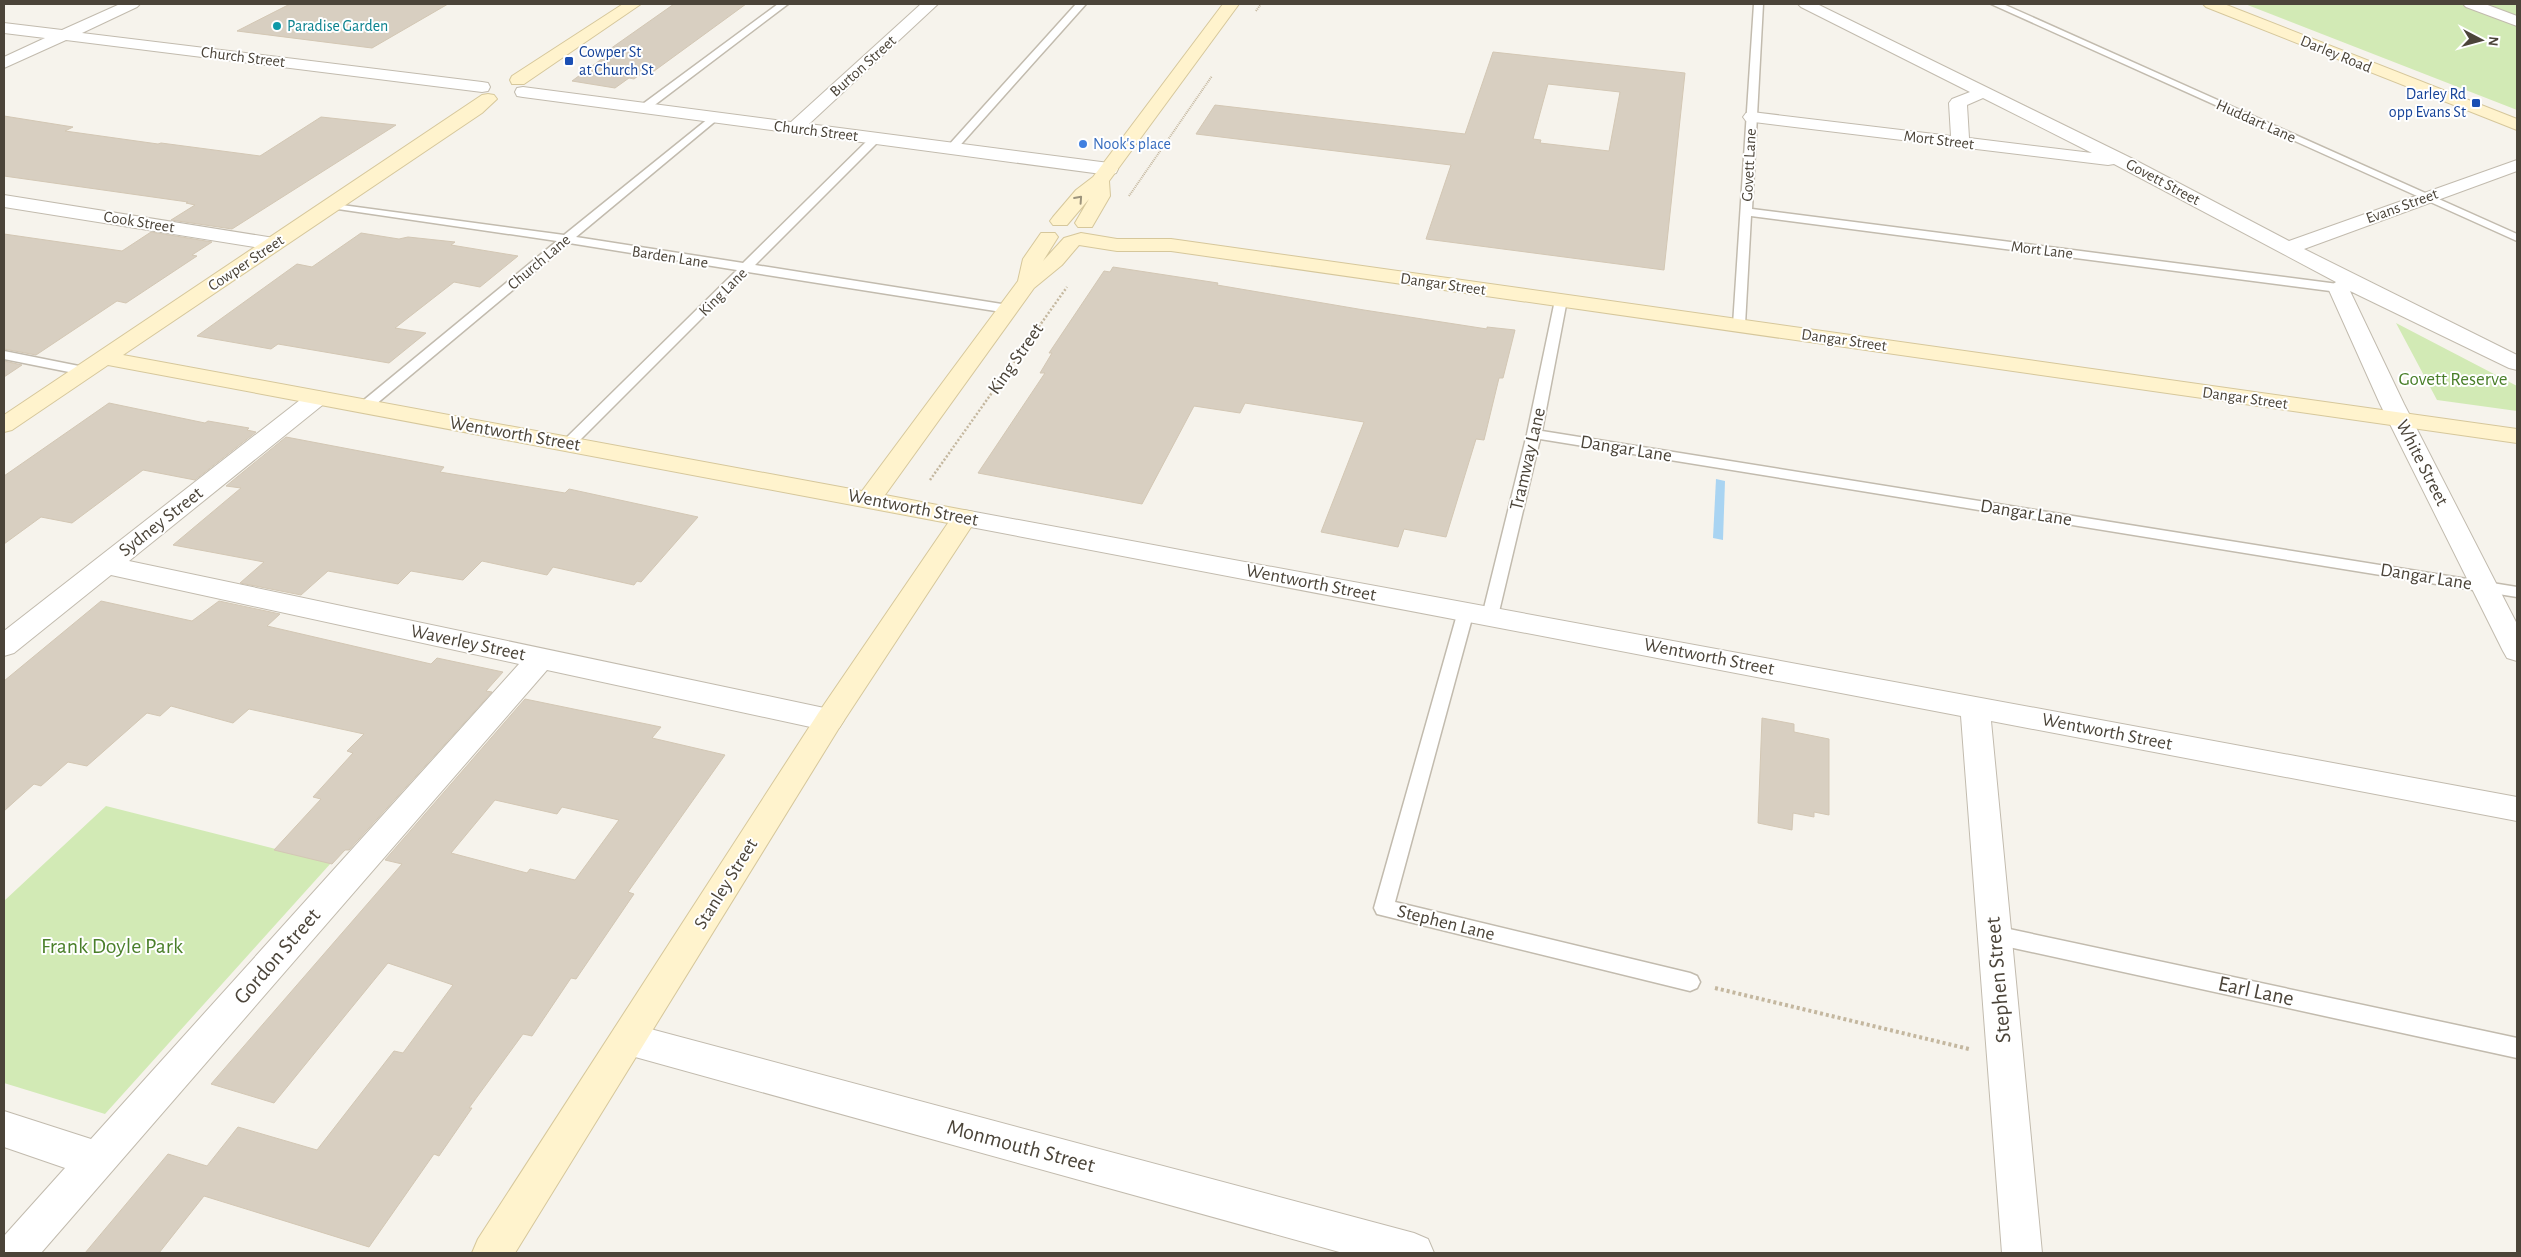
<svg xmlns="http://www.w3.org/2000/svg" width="2521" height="1257" font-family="'Alegreya Sans',sans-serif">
  <rect width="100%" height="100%" fill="#f6f3ec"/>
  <path fill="#d2eab5" d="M2245 4H2517V110Z
    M2396 323 2517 386V411L2437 400Z
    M106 806 331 863 105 1114 4 1083V901Z"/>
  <path fill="#a9d4f2" d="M1716 479 1725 481 1723 540 1713 538Z"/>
  <path fill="#d8cfc1" stroke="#d3c7b4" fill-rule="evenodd" d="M290 4H448L372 48 237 31Z
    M674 4H746L650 74 642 73 634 79 629 78 615 88 572 81 615 49H610Z
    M1493 52 1685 73 1664 270 1426 239 1451 165 1196 134 1215 105 1465 134ZM1548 84 1620 92 1609 151 1540 143 1541 140 1533 139Z
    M4 116 73 127 65 131 158 144 161 143 260 156 321 117 396 125 232 229 171 220 195 205 186 203 188 202 4 176Z
    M151 232 212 242 192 255 197 256 126 303 117 301 36 355 4 349V234L122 251Z
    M361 233 399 239 408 237 455 242 451 245 518 256 480 287 454 282 395 328 426 333 389 363 278 344 271 349 197 336 297 264 312 267Z
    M1113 267 1218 283 1217 285 1364 310 1487 329V327L1515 330 1503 378H1499L1484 440 1476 439 1446 537 1404 529 1398 547 1321 532 1364 422 1245 403 1240 413 1194 406 1142 504 978 473 1045 373H1040L1052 353H1049L1104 271 1110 272Z
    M4 361 22 365 4 377Z
    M109 403 205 423 208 421 249 428 247 430 256 432 195 480 143 470 72 523 41 517 4 544V476Z
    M286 437 444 467 440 472 565 493 569 489 698 517 641 582 637 581 634 585 553 567 547 575 482 561 463 580 411 571 398 584 328 571 301 595 240 583 264 562 173 545 241 488 226 486Z
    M101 601 192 621 219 601 280 614 267 626 431 664 437 658 503 672 486 691 492 692 349 850H345L332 864 274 850 321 799 313 797 353 753 347 751 364 734 249 709 233 723 171 706 160 716 147 713 87 766 68 762 41 786 34 784 4 811V681Z
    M525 699 661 727 652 738 725 755 628 892 634 894 576 979 571 978 532 1036 523 1034 469 1108H472L439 1156 434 1154 369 1247 204 1196 159 1253H85L168 1154 207 1166 238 1127 317 1150 394 1051 403 1053 453 985 388 963 274 1103 211 1084 402 864 385 860ZM495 800 557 814 562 807 619 820 575 880 530 869 527 873 451 853Z
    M1762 718 1794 724V732L1829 739V815L1814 812V817L1793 813 1792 830 1758 823Z"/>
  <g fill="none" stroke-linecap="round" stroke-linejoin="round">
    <defs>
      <path id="lane" d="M778 4H788L648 110H640V106Z
        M1076 4H1086L955 151H947V147Z
        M1754 4H1763L1752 209 2338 284 2344 288 2338 292 1751 216 1745 325 1744 328H1734L1733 325Z
        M1991 4H2003L2517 234V241Z
        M714 114 719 117 718 119 576 237 743 263 871 137 875 136 880 139 879 141 755 265 1008 305 1014 309 1008 313 748 272 573 447H563L561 444 563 441 737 270 569 243 369 410H359L357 407 359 404 557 241 331 208 327 207V203L564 235Z
        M1561 296 1567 300 1542 431 2517 587V597L1540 439 1498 616 1496 620H1484L1482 616 1527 434 1555 300Z
        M4 351 84 367 91 371 84 375 4 359Z
        M1466 605 1472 607 1474 611 1395 902 1690 973 1697 976 1700 982 1697 988 1690 991 1377 914 1374 908 1458 611 1460 607Z
        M1995 926 2517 1038V1058L1995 944 1988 941 1985 935 1988 929Z"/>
      <path id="street" d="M120 4H140L137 7 82 33 482 82 488 83 490 87 488 91 482 92 66 40 4 68V57L45 38 4 33V23L62 30Z
        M921 4H938L809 124 1109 163 1116 165 1118 169 1116 173 1109 175 523 97 517 96 515 92 517 88 523 87 791 122Z
        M1798 4H1817L2133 159 2289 241 2517 160V171L2304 249 2517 355V370L2509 368 2350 291 2404 404 2517 624V661L2507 658 2503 651 2380 404 2328 288 2336 282 2114 164 2108 165 1746 121 1743 117 1746 113 1752 112 1951 136 1949 103 1952 99 1970 92 1801 7ZM1983 98 2092 153 1969 138 1967 105Z
        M2463 4H2485L2517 16V26L2466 7Z
        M4 195 274 238 281 240 284 244 281 248 274 250 4 207Z
        M317 391 325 393 328 398 325 403 129 561 829 709 839 712 844 720 839 728 829 731 547 670 41 1253H4V1236L65 1168 4 1147V1111L91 1139 519 664 111 575 14 653 4 656V631L309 393Z
        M964 510 2517 797V821L1991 721 2042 1253H2002L1961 716 955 524 951 518 955 512Z
        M628 1023 1414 1233 1428 1239 1434 1253H1343L628 1055 615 1050 610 1039 615 1028Z"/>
      <path id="secondary" d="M623 4H641L524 84H512L510 80 512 76Z
        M1223 4H1239L1109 181 1110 196 1092 227H1078L1075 223 1089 199 1067 225H1053L1050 221 1053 217 1076 190 1093 177Z
        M2203 4H2224L2517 119V130L2206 7Z
        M488 94 494 95 497 99 482 113 123 355 862 491 1018 281 1023 259 1041 233H1055L1058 237 1043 261 1064 238 1081 233 1117 239H1171L2517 429V443L1171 251H1117L1079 245 1062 265 1034 288 885 495 964 510 973 512 977 518 839 728 515 1253H472L478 1239 819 712 948 523 108 365 12 430 4 432V415L482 95Z"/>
    </defs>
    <use href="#lane" stroke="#c2bbae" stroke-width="3"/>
    <use href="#street" stroke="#c2bbae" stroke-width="2"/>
    <use href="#secondary" stroke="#d6c79b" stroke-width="2"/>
    <path stroke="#c4b79f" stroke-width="2" stroke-dasharray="1 1" stroke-linecap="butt" d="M1256 11 1261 4
      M1129 196 1212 76"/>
    <path stroke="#c4b79f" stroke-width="2.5" stroke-dasharray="2 2" stroke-linecap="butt" d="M930 480 1067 287"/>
    <path stroke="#c4b79f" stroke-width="4" stroke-dasharray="3 3" stroke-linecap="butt" d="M1715 988 1969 1049"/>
    <use href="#lane" fill="#fff" fill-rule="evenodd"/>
    <use href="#street" fill="#fff" fill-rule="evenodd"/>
    <use href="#secondary" fill="#fff3cd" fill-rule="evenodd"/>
  </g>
  <defs><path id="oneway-chevron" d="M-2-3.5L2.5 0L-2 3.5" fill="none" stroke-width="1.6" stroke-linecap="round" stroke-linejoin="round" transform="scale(1.25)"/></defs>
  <use stroke="#9c937c" href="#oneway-chevron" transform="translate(1079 199) rotate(-48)"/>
  <circle fill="#0f9aa8" stroke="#fff" stroke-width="2" cx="277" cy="26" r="5"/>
  <g fill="#1a4fb4" stroke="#fff" stroke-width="2">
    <rect x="564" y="56" width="10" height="10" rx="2.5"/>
    <rect x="2471" y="98" width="10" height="10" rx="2.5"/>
  </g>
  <circle fill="#3f7fe0" stroke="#fff" stroke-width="2" cx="1083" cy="144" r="5"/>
  <g text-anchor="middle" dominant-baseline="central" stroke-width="4" stroke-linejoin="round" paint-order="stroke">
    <g font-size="16" fill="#0d838f" stroke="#fff" text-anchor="start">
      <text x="287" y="26">Paradise Garden</text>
    </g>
    <g font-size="16" fill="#164399" stroke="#fff" text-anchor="start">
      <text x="579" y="52">Cowper St<tspan x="579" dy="18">at Church St</tspan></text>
      <text x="2466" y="94" text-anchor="end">Darley Rd<tspan x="2466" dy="18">opp Evans St</tspan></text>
    </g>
    <g font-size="16" fill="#4b4439" stroke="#fff">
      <text transform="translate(2336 54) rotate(22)">Darley Road</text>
      <text transform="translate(243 57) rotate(7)">Church Street</text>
      <text transform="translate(863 66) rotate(-42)">Burton Street</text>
      <text transform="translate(2256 121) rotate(24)">Huddart Lane</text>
      <text transform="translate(816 131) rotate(7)">Church Street</text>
      <text transform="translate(1939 140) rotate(7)">Mort Street</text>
      <text transform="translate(1749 165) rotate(-87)">Govett Lane</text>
      <text transform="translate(2163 182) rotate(28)">Govett Street</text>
      <text transform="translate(2402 206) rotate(-20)">Evans Street</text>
      <text transform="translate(139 222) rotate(9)">Cook Street</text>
      <text transform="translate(2042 250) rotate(7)">Mort Lane</text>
      <text transform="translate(670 257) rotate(9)">Barden Lane</text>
      <text transform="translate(539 262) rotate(-40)">Church Lane</text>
      <text transform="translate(246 263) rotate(-34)">Cowper Street</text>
      <text transform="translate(1443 284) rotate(8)">Dangar Street</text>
      <text transform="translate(723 292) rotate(-45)">King Lane</text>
      <text transform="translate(1844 340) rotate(8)">Dangar Street</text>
      <text transform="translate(2245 398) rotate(8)">Dangar Street</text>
    </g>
    <g font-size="16" fill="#366cbe" stroke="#fff" text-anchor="start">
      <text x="1093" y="144">Nook's place</text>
    </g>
    <g font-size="19" fill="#4b4439" stroke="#fff">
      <text transform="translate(1016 359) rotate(-55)">King Street</text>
      <text transform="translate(515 434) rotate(10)">Wentworth Street</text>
      <text transform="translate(1626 449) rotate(9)">Dangar Lane</text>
      <text transform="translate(1528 459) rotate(-77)">Tramway Lane</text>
      <text transform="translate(2422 463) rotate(63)">White Street</text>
      <text transform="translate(913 508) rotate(11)">Wentworth Street</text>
      <text transform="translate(2026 513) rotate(9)">Dangar Lane</text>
      <text transform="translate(161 522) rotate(-38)">Sydney Street</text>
      <text transform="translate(2426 577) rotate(9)">Dangar Lane</text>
      <text transform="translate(1311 583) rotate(11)">Wentworth Street</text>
      <text transform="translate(468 643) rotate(12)">Waverley Street</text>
      <text transform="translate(1709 657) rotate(11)">Wentworth Street</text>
      <text transform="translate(2107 732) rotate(11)">Wentworth Street</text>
      <text transform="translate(726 884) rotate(-58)">Stanley Street</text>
      <text transform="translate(1446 923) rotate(14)">Stephen Lane</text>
    </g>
    <g font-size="19" fill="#4a7f2a" stroke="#fff">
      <text x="2453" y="379">Govett Reserve</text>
    </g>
    <g font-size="22" fill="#4a7f2a" stroke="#fff">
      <text x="112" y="946">Frank Doyle Park</text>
    </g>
    <g font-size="22" fill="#4b4439" stroke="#fff">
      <text transform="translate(277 956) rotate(-49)">Gordon Street</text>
      <text transform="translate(1998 980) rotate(-95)">Stephen Street</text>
      <text transform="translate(2256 991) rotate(12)">Earl Lane</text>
      <text transform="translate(1021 1146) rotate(15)">Monmouth Street</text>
    </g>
  </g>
  <rect width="2521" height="1257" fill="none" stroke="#4b4439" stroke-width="10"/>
  <g transform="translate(2481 40) rotate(96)" stroke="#ffffff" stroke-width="4" paint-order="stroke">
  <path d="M0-4L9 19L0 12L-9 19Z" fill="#4b4439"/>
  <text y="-8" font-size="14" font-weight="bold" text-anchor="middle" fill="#4b4439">N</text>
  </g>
</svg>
